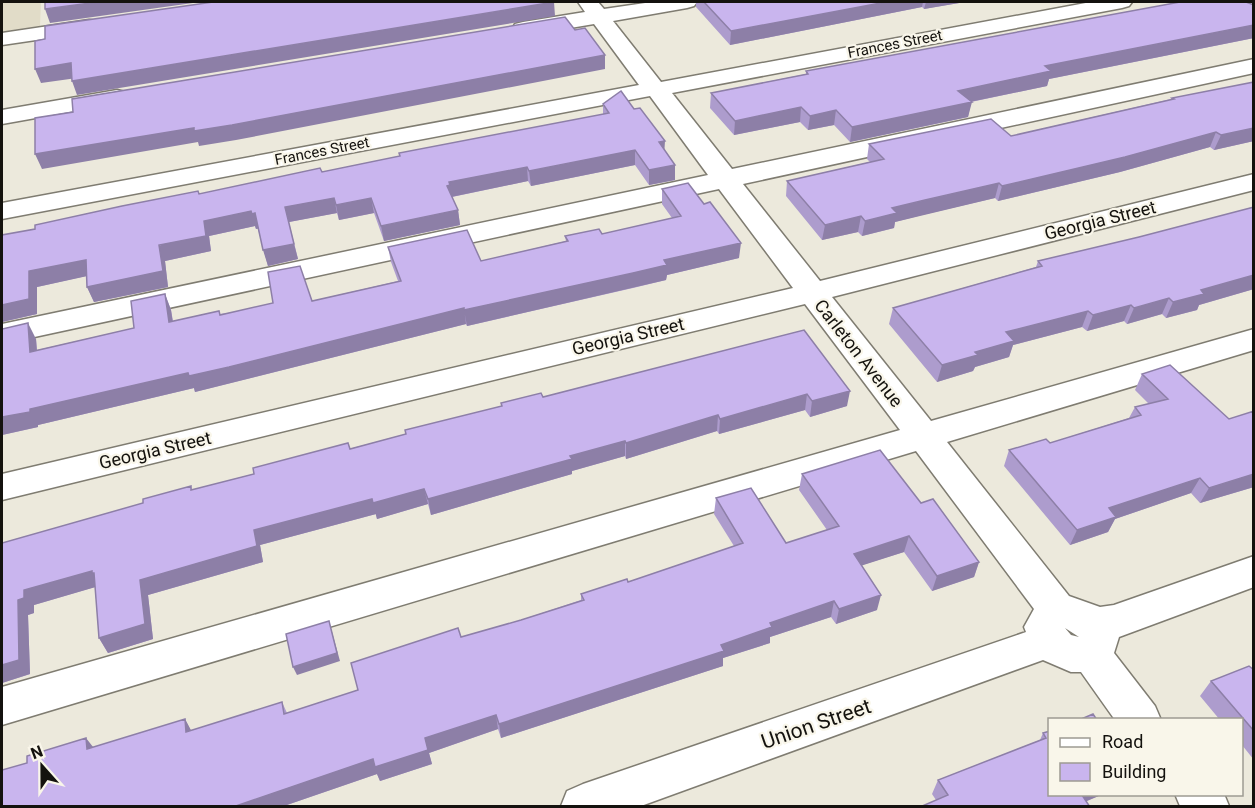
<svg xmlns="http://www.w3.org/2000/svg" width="1255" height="808" font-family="Roboto,sans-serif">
  <rect width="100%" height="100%" fill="#ece9dc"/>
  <path fill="#e1dcc8" d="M2 2H41L40 26 2 32Z"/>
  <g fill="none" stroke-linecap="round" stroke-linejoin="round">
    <defs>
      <path id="minor" d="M578 2H598L604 9 652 2H697L694 6 687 8 613 21 661 82 1091 2H1132L1129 6 1122 8 672 93 732 169 1254 59V73L743 184 820 281 1254 174V190L832 297 931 421 1254 329V350L947 442 1069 596 1100 607 1114 605 1254 556V587L1119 637 1114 653 1155 706 1161 720H1115L1081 672H1071L1043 660 641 806H561L567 791 583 784 1026 632 1024 627 1034 609 916 451 2 725V687L900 430 805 304 2 500V474L793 288 719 189 2 344V324L708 175 650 96 2 219V203L639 85 594 24 523 36 515 34 512 29 515 24 523 22 585 12ZM1065 628 1079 637 1071 635Z
        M89 20 97 21 100 26 97 31 2 45V33Z
        M117 90 125 92 129 97 125 102 2 124V110Z
        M1175 794H1224L1229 806H1180Z"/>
    </defs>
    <use href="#minor" stroke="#7f7c71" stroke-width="3"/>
    <use href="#minor" fill="#fff" fill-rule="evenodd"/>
  </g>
  <path fill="#ad9ccd" d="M696 2H965L924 9 922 7 730 45 696 7Z
    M1254 5V38L1049 79 1047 86 971 102 968 117 850 142 834 125 808 130 800 122 734 135 710 108 711 93 806 74V71Z
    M1254 82V141L1214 150 1210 147 1120 172 998 201 995 198 922 215 895 222 894 228 862 236 858 232 822 240 786 196 787 181 870 162 867 159 869 144 1011 136 1171 99 1172 98Z
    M603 104 665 151 675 165V180L649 185 635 165 531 186 528 181 452 197 458 210 460 225 384 241 374 213 339 220 337 213 289 222 298 259 268 266 258 229H256L255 226 209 236 211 251 165 261 168 287 94 302 87 287 86 276 37 287V314L2 322V235L35 229 199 194 322 172 400 156 399 153 603 115Z
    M662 189 739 258 667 275 666 280 633 288 467 326 466 324 235 382 195 392 194 388 38 425V427L2 435V329L36 339 37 350 134 328 165 294 171 310 173 321 219 311 220 314 312 301 398 281 391 262 388 247 481 261 566 241 565 236 602 234 672 218 662 204Z
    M1254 207V289L1199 305 1197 310 1166 318 1162 314 1127 324 1124 321 1087 331 1082 327 1013 345 1009 357 975 367 973 371 937 382 889 324 893 308 1036 267 1038 261 1139 237Z
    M804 330 847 406 810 417 805 410 719 434 717 431 626 459 625 456 572 471V474L431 515 428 504 377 519 376 514 260 545 263 562 148 595 153 639 108 653 99 638 95 587 34 605V613L28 615 30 674 2 683V543L143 503 191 486 192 490 406 434 501 406V403L543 397Z
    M1142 374 1229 419 1254 411V487L1200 503 1191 493 1115 519 1108 532 1070 545 1004 466 1009 450 1050 443 1129 418 1135 407 1149 404 1135 390Z
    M802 474 921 503 979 562 974 577 932 591 904 552 862 565 877 610 836 624 831 617 770 637V643L723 658V666L501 738 498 729 429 753 432 764 380 781 377 774 281 807H2L185 719 191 731 282 702 287 713 358 690 461 637 521 620 581 600V594L628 582 734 546 714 514 716 498 786 543 827 530 799 490Z
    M1254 670V760L1242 745V720H1220L1200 696 1211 681Z
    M1050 731V795H1101L1086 801 936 800 932 794 938 780 1040 740 1043 733Z"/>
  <path fill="#8d7fa7" d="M98 2H200L50 23 45 9Z
    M554 2 555 16 77 95 72 81Z
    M886 2H923L922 7 730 45 731 31Z
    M926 2H965L924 9Z
    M1254 25V38L1049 79 1047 86 955 105 958 91 1045 66Z
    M605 55V69L236 140 199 146 198 142 42 169 35 154Z
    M71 63 77 78 41 83 35 69Z
    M972 102 968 117 850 142 852 127Z
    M801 107 800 122 734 135 735 121Z
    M836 110 834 125 808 130 810 116Z
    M1254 128V141L1214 150 1221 135Z
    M1216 132 1210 147 1120 172 998 201 1002 186Z
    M665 141 664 156 659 142Z
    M635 150V165L531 186 529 171Z
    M675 165V180L649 185V170Z
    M527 167 528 181 451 197 447 186 449 182Z
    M999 183 995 198 895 222 894 228 862 236 865 221 892 208Z
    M334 198 337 213 289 222 285 207Z
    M371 198 374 213 339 220 336 205Z
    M458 210 460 225 384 241 381 226Z
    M251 211 255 213 259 228 256 229 255 226 209 236 211 251 165 261 168 287 94 302 87 287 204 221Z
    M861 216 858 232 822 240 825 225Z
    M741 243 739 258 667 275 666 280 467 326 464 310 664 260Z
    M294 244 298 259 268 266 263 250Z
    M86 260 92 275 37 287V314L2 322V305L29 271Z
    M1254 275V289L1199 305 1197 310 1166 318 1173 302 1201 290Z
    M165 294 171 310 175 338 169 322Z
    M1169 298 1162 314 1127 324 1134 308Z
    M1131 305 1124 321 1087 331 1093 315Z
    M464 308 466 324 235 382 195 392 194 388 38 425V427L2 435V417L30 409Z
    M1088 311 1082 327 1013 345 1009 357 975 367 973 371 937 382 942 365 975 352 1006 332Z
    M28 323 36 339 38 367 30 352Z
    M850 391 847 406 810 417 812 401Z
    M807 394 805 410 719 434 720 419Z
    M718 415 717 431 626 459V443Z
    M625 441V456L572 471V474L431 515 428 499 570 456Z
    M1254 474V487L1200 503 1209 488Z
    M1200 478 1191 493 1115 519 1108 532 1070 545 1077 530 1109 508Z
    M424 489 428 504 377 519 373 503Z
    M372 499 376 514 260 545 263 562 148 595 153 639 108 653 99 638 140 580 254 530Z
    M909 536 904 552 851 569 854 554Z
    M979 562 974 577 932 591 937 576Z
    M92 571 94 573 99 586 34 605V613L28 615 30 674 2 683V665L18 600 24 590Z
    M881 595 877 610 836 624 839 609Z
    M834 601 831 617 770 637V643L723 658V666L501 738 499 724 721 645 770 623Z
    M329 621 340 661 297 675 293 667Z
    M496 715 498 729 429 753 432 764 380 781 377 774 281 807H233L425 738Z
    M185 719 193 734 186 732Z
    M86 738 97 752 87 749Z
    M1080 795H1101L1073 807Z"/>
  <path fill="#c9b5ee" stroke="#8d7fa7" stroke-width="1.5" d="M45 2H98L45 9Z
    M213 2H554L72 81 71 63 35 69V41L45 39V26Z
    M704 2H886L731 31Z
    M1180 2H1246L1254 5V25L1045 66 1051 71 958 91 972 102 852 127 836 110 810 116 801 107 735 121 711 93 808 74 806 71Z
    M565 17 575 30 585 28 605 55 232 125 194 131V128L35 154V118L73 112 72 99Z
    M1254 82V128L1221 135 1216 132 1125 157 1002 186 999 183 925 200 892 208 897 213 865 221 861 216 825 225 787 181 884 159 869 144 991 119 1011 136 1174 99 1172 98Z
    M621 91 634 109 640 108 665 141 659 142 675 165 649 170 635 150 529 171 527 167 449 182 450 185 447 186 458 210 381 226 371 198 336 205 334 198 285 207 294 244 263 250 255 213 252 214 251 211 204 221 206 236 159 245 163 271 87 287 86 260 29 271V299L2 305V235L35 229V225L122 206 198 191 199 194 320 168 322 172 400 156 399 153 609 113 603 104Z
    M688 183 704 204 710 202 741 243 664 260 667 265 633 273 464 310V308L229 367 189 376 188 373 30 409V412L2 417V329L28 323 30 352 134 328 131 301 165 294 169 322 219 311 220 315 273 303 268 272 300 266 312 301 401 281 388 247 467 230 481 261 568 241 565 236 599 229 602 234 681 216 662 189Z
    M1254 207V275L1201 290 1204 294 1173 302 1169 298 1134 308 1131 305 1093 315 1088 311 1006 332 1014 341 975 352 978 355 942 365 893 308 1042 266 1038 261 1139 237Z
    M804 330 850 391 812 401 807 394 720 419 718 415 626 443 625 441 570 456 572 459 428 499 424 489 373 503 372 499 254 530 257 546 140 580 145 624 99 638 94 573H92V571L24 590V598L18 600 19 660 2 665V543L143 503V499L191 486V490L254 474 253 468 348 443 350 449 406 434 405 430 502 406 501 403 541 393 543 397Z
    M1170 365 1229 419 1254 411V474L1209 488 1200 478 1109 508 1116 517 1077 530 1009 450 1046 439 1050 443 1141 415 1135 407 1168 399 1142 374Z
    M880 450 921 503 933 499 979 562 937 576 909 536 854 554 881 595 839 609 834 601 770 623 772 627 721 645 724 651 499 724 496 715 425 738 428 750 375 767 373 759 233 807H2V770L27 763V756L86 738 87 749 185 719 186 732 282 702 284 714 358 690 351 663 458 628 461 637 521 620 584 600 581 594 627 579 628 582 743 543 716 498 751 488 786 543 839 526 802 474Z
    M329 621 337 653 293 667 286 634Z
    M1249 666 1254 670V731L1211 681Z
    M1093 714 1097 720H1079Z
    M1050 731V795H1082L1090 807H920L948 795 938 780 1046 738 1043 733Z"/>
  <g text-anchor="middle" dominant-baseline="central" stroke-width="4.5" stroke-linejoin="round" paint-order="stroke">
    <g font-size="15" fill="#14120e" stroke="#f9f6ea">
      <text transform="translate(895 44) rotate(-11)">Frances Street</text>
      <text transform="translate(322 151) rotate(-11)">Frances Street</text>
    </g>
    <g font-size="18" fill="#14120e" stroke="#f9f6ea">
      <text transform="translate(1100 220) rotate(-14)">Georgia Street</text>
      <text transform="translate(628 336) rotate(-13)">Georgia Street</text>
      <text transform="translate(859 353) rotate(52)">Carleton Avenue</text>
      <text transform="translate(155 450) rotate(-13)">Georgia Street</text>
    </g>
    <g font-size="21" fill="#14120e" stroke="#f9f6ea">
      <text transform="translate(816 724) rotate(-19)">Union Street</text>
    </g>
  </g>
  <rect width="1255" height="808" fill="none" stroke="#14120e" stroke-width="6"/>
  <rect x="1048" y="718" width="195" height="78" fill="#f9f6ea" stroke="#9d9b92" stroke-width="1.5"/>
  <rect x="1060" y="738" width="30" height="9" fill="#ffffff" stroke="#9d9b92" stroke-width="1.5"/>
  <text x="1102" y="748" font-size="18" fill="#14120e">Road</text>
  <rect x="1060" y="763" width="30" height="18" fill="#c9b5ee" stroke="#9d9b92" stroke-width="1.5"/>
  <text x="1102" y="778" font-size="18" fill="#14120e">Building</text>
  <g transform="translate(42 766) rotate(339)" stroke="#f9f6ea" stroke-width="4.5" paint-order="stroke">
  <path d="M0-4.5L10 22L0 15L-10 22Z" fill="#14120e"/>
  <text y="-9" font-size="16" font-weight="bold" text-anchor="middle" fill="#14120e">N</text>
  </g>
</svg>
